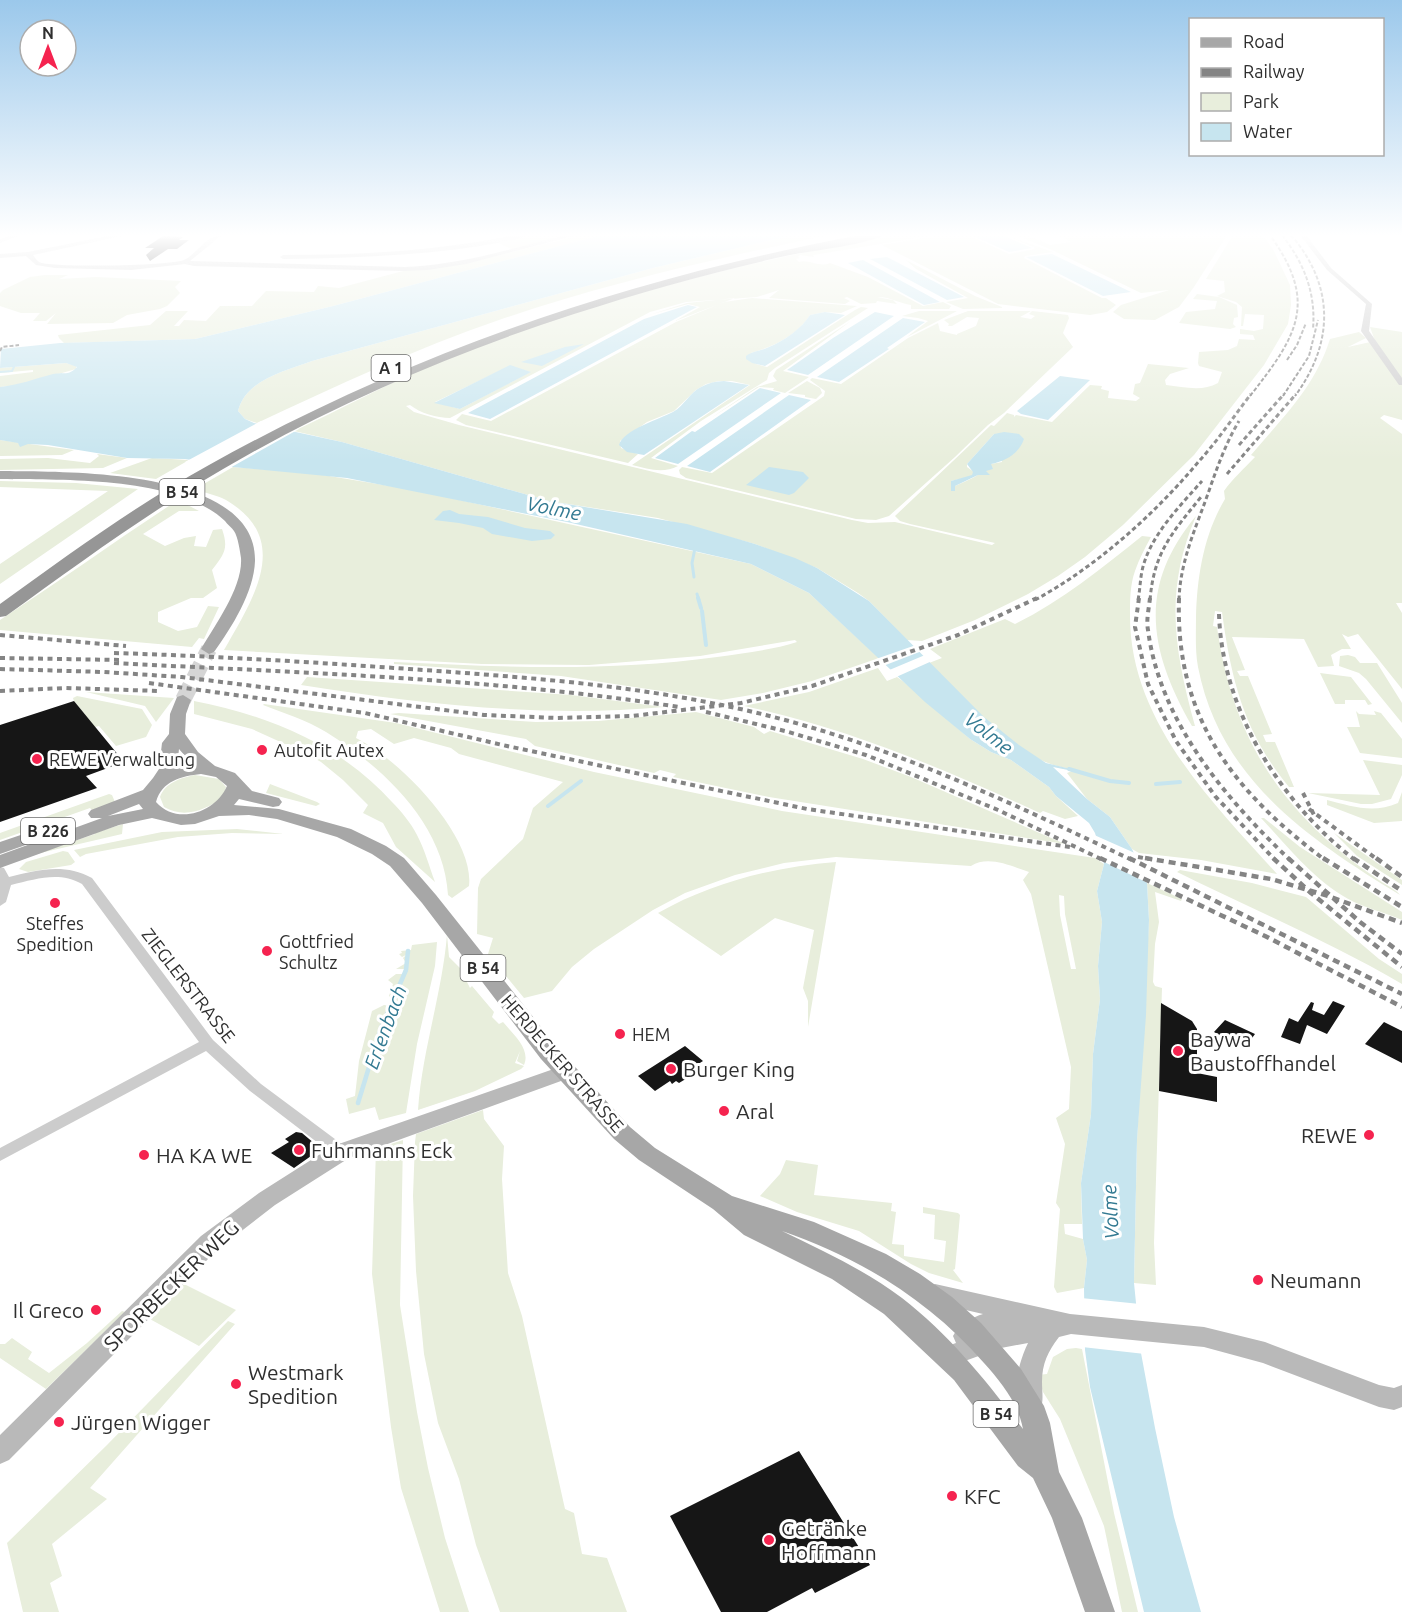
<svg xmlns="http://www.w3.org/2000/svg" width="1402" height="1612" font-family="Ubuntu,sans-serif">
  <rect width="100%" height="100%" fill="#fff"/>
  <path fill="#e8eedc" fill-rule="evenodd" d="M531 235H570L512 249 498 243Z
    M582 235H601L333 306 195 339 64 343 59 338 58 335 150 325 166 311H188L174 326H179L184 320 206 321 220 306H252L266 291 314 292 318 286 339 288 407 270 467 263Z
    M793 235H829C718 258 607 283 499 320 416 348 337 386 257 423L245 419 238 411C246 379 286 371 312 361L653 268Z
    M897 235H935L813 255 814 257 800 255 798 257 800 258 796 259 799 262C808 259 820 268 830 263L868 277 923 306 943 302 951 306 949 309H911V305C901 304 891 297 877 297L893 300 897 304 877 301 876 303 861 304 847 297 844 298 850 301 845 304 769 298 779 290 757 297 686 302 650 312 450 418C437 418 420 413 410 405L406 406 414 412 459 425 852 520 868 523 895 522 992 545 995 543 910 524 900 521 895 516 991 425 994 426 1007 413 1014 415V417L1016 415 1052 422 1090 385 1102 386 1101 389 1109 391 1108 398 1136 401 1140 398 1133 394 1135 384 1140 383 1148 364 1189 368 1170 374 1165 380 1166 385C1184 387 1202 392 1218 383L1222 372 1199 366 1198 363 1199 352 1228 350 1237 346 1239 339 1255 340 1253 335 1240 334V329L1254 331 1263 329 1264 315 1245 314 1243 326H1241L1242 307 1236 302 1217 296 1225 292 1224 281 1206 279 1233 235H1263L1274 251 1290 285 1291 305 1288 324 1264 365 1194 455 1123 525 1085 557 1058 576 1028 594 975 620 922 641 907 640 869 601 858 593 817 568 755 544 658 518 549 501 342 442 294 431C342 409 386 384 436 363 584 303 739 262 897 235ZM510 366 530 372 460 409 435 402ZM994 434 1002 462 991 464C981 475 969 480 955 486L951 481 972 476 974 472 967 467V464Z
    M941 235H972L970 236 1009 254 1035 249 1034 247 1043 248 1031 246 1005 235 1053 252 1025 256 1024 258 1102 298H1106L1116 305 1107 312 1090 315 998 304 882 245Z
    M1015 235H1027L1050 245 1071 242 1058 235H1227L1194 287 1179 307 1155 320 1124 319 1113 312 1121 305 1169 290 1141 293 1050 249Z
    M906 260 975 296 1002 307V308L963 309 946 302 968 298 916 269Z
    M45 275H68L59 279 96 277 181 281 175 287 180 293 167 306 160 309 127 315 113 323 47 324 56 313 46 321H33L40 313H21L0 306V293L3 290 30 277Z
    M1197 294 1219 297 1237 305 1238 317 1234 318 1233 324 1236 327 1230 329 1179 323 1186 312 1215 309 1217 301 1193 299Z
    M735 298 675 321 700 307 688 304 649 315 687 303Z
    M752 298 857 306 841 313 825 312 810 315C798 335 773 347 751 353L756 364 767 367 855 310 861 307 868 308 775 368 769 373 767 380 701 421 651 458 678 466C663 474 648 469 632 465L750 385 732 381H719L706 384 696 390 674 411 647 422 620 441 621 448 638 454 628 463 466 425 456 420 462 414 491 421 676 322 724 302Z
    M919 311H957L907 337 928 321 918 318 902 316Z
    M968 311H1031L1020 317 1031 319 1035 316 1029 314 1032 311 1068 315 1069 318 1063 333 1073 347 1004 413 988 425 955 457 889 516 876 520 856 519 686 478 680 474 679 470 682 467 712 473 824 396 825 391 810 380 812 378 841 384 908 338 938 323 940 331 957 335V334L976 326 979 318 967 317 952 326H948L949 324 944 320Z
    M851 321 783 371 809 377 785 393 773 390 774 388 759 387 711 418 757 387 777 381 773 376 776 370Z
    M1370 327 1402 332V420L1384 415 1380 418 1402 434V603H1396L1402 613V689L1358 634 1348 637 1342 634 1351 649H1342L1331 655 1334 666 1318 667 1304 639 1232 637 1245 670 1237 671 1240 676H1248L1272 734 1263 735 1266 742H1275L1294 787H1289C1244 733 1231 679 1222 612L1215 611 1213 626 1217 627C1230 718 1264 786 1335 847 1349 859 1364 870 1379 880 1386 885 1397 890 1400 895 1309 839 1220 780 1198 667 1195 651 1196 634 1196 617 1197 576 1204 534 1225 499L1224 491C1233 478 1244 469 1255 457L1251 455C1283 417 1315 387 1330 339L1359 332 1366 338 1348 347 1375 341Z
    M66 363 76 366V369L20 385 0 387V376L33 372V370L0 373V368Z
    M807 381 820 388 822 393 816 399 805 397V395L788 393Z
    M0 440 74 450 62 455 0 456Z
    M97 454 127 458 103 468 0 470V459L48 458 90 463 99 456Z
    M152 458 189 460 156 479 110 473Z
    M233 467 311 473 414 490 751 564 809 593 879 658 812 681 763 693 721 700 561 676 394 664V662C502 667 609 672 717 657 743 653 773 650 797 642L795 640 700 656 589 665 482 664 224 650C252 600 294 540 226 500 217 495 205 493 195 489Z
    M0 481 76 483 138 489 0 584V564L108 491 0 487Z
    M178 500 199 511H179L143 534 165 546 184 538 196 536 194 546 206 547 213 530 222 529C229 549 224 554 212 570L217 588 203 598H191L158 612V622L178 631 197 627 208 606 219 607 204 639 199 638 192 647 0 630V620C60 581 118 539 178 500Z
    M1196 516C1164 591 1174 649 1195 726H1192C1148 649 1138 586 1196 516Z
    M1142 536 1151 537C1145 548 1139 559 1135 571 1130 585 1130 600 1130 616 1130 721 1212 802 1277 874L1201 860 1139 853 1132 849 1110 817 1087 799 1067 773 1072 771 1071 769C1063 767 1055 766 1048 763 1009 748 959 693 929 663L942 658 930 649 1005 619 1015 624C1062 601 1102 568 1142 536Z
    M1348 655 1355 657 1360 663H1377L1402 703V723L1366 679 1359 673 1339 666 1340 656Z
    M878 668 887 681 897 677 904 682 970 739 991 752 1011 760 1049 787 1056 796 1078 816 1065 819 1043 811 1040 813C944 769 848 728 744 706L809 692Z
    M1320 673 1351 677 1372 704 1368 705 1365 700H1345V704H1335Z
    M307 677 571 695 664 707C542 718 421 704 301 685Z
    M86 692 174 698 156 722 145 706Z
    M77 696 142 709 152 725 146 737 116 746 99 726 95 727 74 701 73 698Z
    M194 701C268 715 341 745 392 802 401 811 411 823 417 835 425 850 429 866 435 882L396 847 383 823 363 813 368 805 343 780 321 762 307 754 252 729 194 714Z
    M264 704 396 723 594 772 782 811 1095 858 1104 864 1097 891 1102 922 1098 966 1100 999 1093 1054 1091 1114 1081 1183 1082 1224H1064L1065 1234 1083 1239 1087 1260 1084 1288 1057 1293 1054 1287 1060 1209 1056 1203 1065 1144 1056 1118 1069 1109 1071 1067 1031 894 1023 880 1029 872C1011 866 988 855 971 866L836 857 784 863 735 875 685 893 653 910 594 949 572 967 552 991 524 998 488 954 493 938 477 934 478 888 481 879 523 839 533 808 563 782 459 754 451 748 414 738 394 744 371 729 358 731 356 738C398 758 475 836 469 886L452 898 448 895C444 824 383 767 326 732 306 720 284 713 263 705ZM1059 895 1064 896 1065 914 1076 969H1071L1060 915Z
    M1356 711 1359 714 1376 715 1374 711 1381 713 1402 739V758L1360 753 1347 727H1360Z
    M696 712 754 727 764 734 770 731 863 759 911 777 1065 844 769 797 673 777 676 774 660 770 654 773 535 746 526 739 390 714 399 713 536 722 598 721Z
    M1363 760 1402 765V775L1391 799 1372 804H1361L1308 793 1380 795Z
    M195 775 219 779 226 787 223 798C204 810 185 819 164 807L160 797C165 783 180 778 195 775Z
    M270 784 317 802 320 804 316 806 266 793Z
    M1402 792V821L1374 823 1327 805V800C1351 806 1373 814 1398 803Z
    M109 794 112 795 115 802 92 810 90 808 0 840V833Z
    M1261 818H1264L1300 847 1402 912V920C1386 913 1369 909 1354 902 1317 884 1289 848 1261 818Z
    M123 824 122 834 36 854 95 834V833Z
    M237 829 284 834 232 833 178 837 86 854 80 857 74 850 162 832Z
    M1334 833 1402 880V885L1357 856Z
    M63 851 68 852 75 862 71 865 28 872 19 869 26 862Z
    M836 862 808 1027V1001L803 988 814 930 775 918 721 956 658 913C713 882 774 867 836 862Z
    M1180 870 1252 883 1306 897 1379 959 1402 974V984C1330 942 1252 909 1177 872Z
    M1147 883 1182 899 1181 901 1155 892 1159 922 1155 944 1153 982 1155 986 1162 988 1154 1243 1156 1285 1134 1283 1137 1140 1149 920Z
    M447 935 449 957 460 968 470 988 472 986 494 1012 492 1017 499 1024 503 1022C513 1034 531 1049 524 1065L517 1061 520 1051 515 1063 524 1066 521 1069 475 1091 418 1110C422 1051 442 994 447 935Z
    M437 942 435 966 417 1044 406 1113 379 1120 375 1107 349 1114 346 1099 355 1096 359 1061 372 1011 384 1005 390 1006 392 999 389 996 393 984 388 980 396 974H403L404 969H396L406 963 403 958 406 955 402 957 399 954 402 953 401 951 411 950 412 945Z
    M483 1110 484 1119 504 1146 502 1179 508 1273 522 1316 565 1509 574 1513 582 1554 607 1558 627 1612H500L476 1545 459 1479 438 1423 424 1354 416 1271 413 1196 415 1142 416 1134Z
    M403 1140 400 1305 417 1412 428 1468 445 1538 469 1612H440L401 1488 391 1427 372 1274 376 1149Z
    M786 1160 818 1165 814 1195 892 1203 891 1211 896 1212 892 1244 904 1245V1256L944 1262 946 1241 934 1239 935 1215 923 1213V1207L958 1213 960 1215 955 1269 953 1270 963 1283 929 1273 911 1264 859 1231 797 1212 760 1196 780 1174Z
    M184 1284 236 1310 199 1346 148 1318Z
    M122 1311 125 1312 46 1389 0 1358V1344H5L12 1338 32 1352 28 1359 49 1373 87 1343Z
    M228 1321 235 1324 90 1488 107 1499 52 1544 62 1576 50 1583 59 1612H23L7 1543 107 1445Z
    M1076 1348 1082 1349 1114 1513 1138 1612H1122L1104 1526 1060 1419 1043 1392 1038 1375 1047 1374 1053 1357 1067 1349Z"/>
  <path fill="#c7e5ef" d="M601 235H793L653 268 312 361C286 371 246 379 238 411L245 419 254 423 342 442 549 501 687 524 755 544 795 558 817 568 869 601 984 717 1019 745 1046 763 1071 769 1073 771 1053 767 1087 799 1110 817 1132 849 1147 883 1149 920 1146 1015 1137 1140 1134 1283 1141 1353 1155 1428 1174 1517 1201 1612H1144L1090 1387 1085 1350 1084 1288 1087 1260 1083 1239 1081 1183 1091 1114 1093 1054 1100 999 1098 966 1102 922 1097 891 1104 864 1095 833 1089 823 1056 796 1049 787 1011 760 991 752 970 739 925 702 809 593 751 564 567 522 347 478 233 467 185 459 127 458 48 445 28 444 20 447 18 443 0 440V387C19 385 34 379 53 374 64 372 69 376 77 367L66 363 0 368 1 349 60 343 195 339 333 306Z
    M1002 235 1032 248 1009 252 973 236Z
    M1052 254 1131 292 1103 296 1026 257Z
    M887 257 964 297 947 300 870 259Z
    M863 260 940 302 924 305 848 263Z
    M688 305 697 307 490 419 468 413 644 319Z
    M825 312 845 315 765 366 752 363 746 359V356C753 351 761 351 769 347 784 341 802 328 810 315Z
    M875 312 894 316 808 375 787 370 833 338Z
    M903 318 925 322 887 348 889 349 839 382 817 377Z
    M584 344 542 366 521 362 565 347Z
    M510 365 531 372 460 409 434 403Z
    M1060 376 1090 380 1048 420 1021 414 1017 411Z
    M724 381 749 385 644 455 627 452 619 445C623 430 660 419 673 412 685 405 689 393 701 387 708 383 716 381 724 381Z
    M760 388 781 393 678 464 655 458 692 431 695 432Z
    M789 395 811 400 710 472 687 466Z
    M1004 432 1019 434 1024 439C1019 454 1005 461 991 464L993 469 986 471 990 475H978L955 486V491H951V481L972 475 973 472 967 464 994 434Z
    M769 467 803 472 809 478 794 493 789 495 746 485Z
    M450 510 459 514 488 517 525 528 550 531 555 535 551 539 532 541 492 534 483 528 459 523 434 520 443 511Z"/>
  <path fill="#fff" d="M261 421 299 429 228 469 185 462Z
    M916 645 922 651 883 666 876 659Z
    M925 655 932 661 894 678 887 671Z
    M1092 834 1137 854 1150 884 1100 860Z
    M1081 1298 1140 1304 1145 1354 1082 1347Z"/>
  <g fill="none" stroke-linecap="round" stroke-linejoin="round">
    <path stroke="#c7e5ef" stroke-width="2" d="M0 372 12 371 14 367"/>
    <path stroke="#c7e5ef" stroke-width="3" d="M694 577 692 563 695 548
      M697 594 699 600"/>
    <path stroke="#c7e5ef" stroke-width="4" d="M698 598 701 608
      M702 611 706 645
      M1069 769 1110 781 1129 783
      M1156 784 1180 782
      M548 806 581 781"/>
    <path stroke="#c7e5ef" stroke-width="4.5" d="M358 1103 381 1028 406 970 408 951"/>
  </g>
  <path fill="#161616" d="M163 236 183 237 179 240H189L177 249H168L150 261 146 255 154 248H145Z
    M74 701 124 762 86 776 97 788 0 822V725Z
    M1333 1001 1345 1006 1327 1034 1307 1025 1300 1044 1281 1037 1289 1018 1298 1022 1311 1002 1314 1003 1312 1010 1324 1015Z
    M1161 1003 1192 1021 1197 1029V1073L1217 1077V1102L1159 1091Z
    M1225 1020 1255 1034 1247 1045 1240 1043 1238 1046 1214 1032Z
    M1384 1022 1402 1031V1063L1365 1044Z
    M685 1046 703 1061 684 1073 689 1077 679 1083 676 1081 672 1084 670 1081 655 1091 638 1076Z
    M296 1132 302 1133 321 1149 294 1168 271 1153 289 1142 285 1139Z
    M799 1451 870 1565 815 1593 812 1588 767 1612H721L670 1516Z"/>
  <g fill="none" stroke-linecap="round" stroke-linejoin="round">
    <path stroke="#d5d5d5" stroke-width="16" stroke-dasharray="16 8" stroke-linecap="butt" d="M183 700 209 649"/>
    <path fill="#ccc" fill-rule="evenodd" d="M10 235H20L0 243V239Z
      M112 235H126L33 255C35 257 36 260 39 262 50 268 170 266 184 260 197 254 206 235 222 235L190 261 404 267C459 265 512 249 565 235H577L466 264 428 270 404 271 194 266 185 264 131 270 55 268 36 265 26 256 0 258V254L28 252Z
      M515 235H529C514 241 495 243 480 246 415 256 349 258 283 259L280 257 283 255C361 255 438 251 515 235Z
      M1300 235H1306L1331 268 1372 304 1369 331 1402 378V385H1399L1361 331 1366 304 1327 270Z
      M0 867 4 868 9 877C38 870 64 863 92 878L213 1040 261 1084 347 1148 349 1152 347 1156 341 1158 335 1156 250 1091 206 1051 0 1161V1148L199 1042 82 884C59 871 36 879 11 885L6 902 0 906Z"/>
    <path fill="#b9b9b9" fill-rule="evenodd" d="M565 1065 572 1067 575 1072 572 1077 349 1158 275 1205 217 1250 9 1460 0 1464V1435L201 1236 259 1193 333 1146Z
      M935 1284 1070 1314 1204 1327 1265 1342 1379 1385 1394 1388 1402 1385V1407L1394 1410 1379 1407 1263 1363 1204 1347 1071 1334 1059 1337C1048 1351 1042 1364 1042 1382 1042 1393 1044 1401 1040 1411L1031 1414 1022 1411C1012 1389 1018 1364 1028 1343L1001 1348 948 1367 939 1363 936 1356 939 1349 956 1343 953 1336C959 1324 971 1318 983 1314L927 1301 923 1294 927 1287Z"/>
    <path fill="#a7a7a7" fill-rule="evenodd" d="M0 471C62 472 257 467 255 561 254 592 232 627 214 652L209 654 201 649C215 625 243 587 241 558 240 551 238 537 234 531 232 528 227 524 225 521 178 476 62 480 0 479Z
      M183 695 191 700 186 714 185 734 198 752 215 766 235 773 252 791 279 798 282 802 279 806 273 807 239 799 234 805 279 809 351 829 386 846 404 858 436 895 557 1047 630 1127 655 1148 732 1196 814 1222 886 1254 920 1274 952 1297 981 1323 1021 1369 1044 1406 1050 1423 1059 1472 1082 1518 1115 1612H1085L1052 1518 1033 1478 1018 1466 954 1380 884 1314 832 1279 744 1235 713 1209 639 1160 614 1139 541 1059 422 903 390 866 372 854 337 837 277 819 249 815 219 816 195 824 181 825 152 818 119 825 0 868V855L102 818H91L88 814 91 810 143 790 153 778 159 769 162 743 169 734 170 714 177 697ZM179 749 192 764 177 767ZM201 774 216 777 227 786C216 812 177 826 156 802 162 781 181 776 201 774ZM139 804 143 809 108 816ZM782 1231C860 1258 929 1300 984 1363 1001 1382 1018 1403 1023 1429 987 1382 950 1335 902 1298 865 1270 823 1251 782 1231Z
      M65 820 71 821 74 825 71 829 0 854V842Z"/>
    <path fill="#969696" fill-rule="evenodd" d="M860 235H884C871 244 810 251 790 255 717 271 645 291 574 314 441 357 309 415 190 489 127 528 67 572 6 616L0 617V604C68 555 136 505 209 465 413 351 631 278 860 235Z"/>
    <path stroke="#848484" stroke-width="2" stroke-dasharray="4 2" stroke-linecap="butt" d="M1282 235C1304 263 1316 293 1313 329
      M1291 235C1335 286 1334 343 1295 396
      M0 351 2 347 19 345
      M1287 360 1297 345 1306 323
      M1250 396C1297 336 1319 303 1270 235
      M1283 396 1309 356 1318 320"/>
    <path stroke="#848484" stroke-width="3" stroke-dasharray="4.5 3" stroke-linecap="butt" d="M1239 445 1284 394
      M1227 474 1296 394
      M1035 600C1097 566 1155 514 1200 460 1219 439 1234 416 1251 394
      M1138 600C1140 590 1140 581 1142 571 1149 537 1179 507 1202 481
      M1150 600C1154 552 1172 533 1201 497
      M1179 600C1180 565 1193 534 1205 502 1215 474 1224 446 1239 421"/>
    <path stroke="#848484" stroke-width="4" stroke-dasharray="5 4.5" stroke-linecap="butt" d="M1139 598 1135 627 1148 684 1176 741 1215 796 1275 860
      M1150 598C1149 608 1146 620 1148 630 1160 722 1225 798 1290 860
      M1179 598C1175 718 1234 792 1325 860
      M1219 614C1222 710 1280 802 1355 860
      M0 635 126 646
      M114 653C213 656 311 662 409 669 524 677 637 685 749 711 884 742 1007 801 1132 860
      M0 658 123 660
      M114 663C303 673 492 678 679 707
      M0 669 104 672 182 677 484 715 557 718 632 716 741 703 812 686 958 635 1037 598
      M149 683 365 713 507 746 807 809 1070 847
      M0 691 66 688 160 691
      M706 712 785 731 866 755 998 810 1103 860
      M1303 793 1314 815
      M1309 809 1378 860
      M1138 857 1155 860"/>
    <path stroke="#848484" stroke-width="4.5" stroke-dasharray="7 5" stroke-linecap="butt" d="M1100 858 1265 936 1402 1007
      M1129 858 1402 994
      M1145 858 1271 879 1328 896 1402 923
      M1273 858 1311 893 1402 967
      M1288 858 1360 922 1402 954
      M1323 858 1402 907
      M1353 858 1402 891
      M1376 858 1402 877"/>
  </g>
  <linearGradient id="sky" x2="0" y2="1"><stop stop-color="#9bc8eb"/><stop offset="0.51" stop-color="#fff"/><stop offset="1" stop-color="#fff" stop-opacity="0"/></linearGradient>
  <rect width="1402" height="461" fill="url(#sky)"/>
  <g fill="#f5234f" stroke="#fff" stroke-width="2">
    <circle cx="262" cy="750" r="6"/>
    <circle cx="37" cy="759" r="6"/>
    <circle cx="55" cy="903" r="6"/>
    <circle cx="267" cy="951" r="6"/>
    <circle cx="620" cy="1034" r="6"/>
    <circle cx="1178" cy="1051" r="6"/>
    <circle cx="671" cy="1069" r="6"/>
    <circle cx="724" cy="1111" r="6"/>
    <circle cx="1369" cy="1135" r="6"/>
    <circle cx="299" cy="1150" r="6"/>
    <circle cx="144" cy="1155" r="6"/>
    <circle cx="1258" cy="1280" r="6"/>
    <circle cx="96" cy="1310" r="6"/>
    <circle cx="236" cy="1384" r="6"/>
    <circle cx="59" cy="1422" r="6"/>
    <circle cx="952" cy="1496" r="6"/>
    <circle cx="769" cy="1540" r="6"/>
  </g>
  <g text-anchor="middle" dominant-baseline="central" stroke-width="6" stroke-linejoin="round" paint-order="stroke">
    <g fill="#fff" stroke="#6d6d6d" stroke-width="1.5">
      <rect x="371.5" y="355" width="39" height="26" rx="4.5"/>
      <rect x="159.5" y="479" width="45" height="26" rx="4.5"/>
      <rect x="21" y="818" width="54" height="26" rx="4.5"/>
      <rect x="460.5" y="955" width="45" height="26" rx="4.5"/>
      <rect x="973.5" y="1401" width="45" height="26" rx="4.5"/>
    </g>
    <g font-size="16" font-weight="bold" fill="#2f2f2f">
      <text x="391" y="368">A 1</text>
      <text x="182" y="492">B 54</text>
      <text x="48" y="831">B 226</text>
      <text x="483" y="968">B 54</text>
      <text x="996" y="1414">B 54</text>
    </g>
    <g font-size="18" fill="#2f2f2f" stroke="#fff" text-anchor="start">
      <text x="274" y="750">Autofit Autex</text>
      <text x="49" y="759">REWE Verwaltung</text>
      <text x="55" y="923" text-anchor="middle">Steffes<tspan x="55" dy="21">Spedition</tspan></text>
      <text x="279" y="941">Gottfried<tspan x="279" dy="21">Schultz</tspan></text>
      <text x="632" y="1034">HEM</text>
    </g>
    <g font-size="18" fill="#2f2f2f" stroke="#fff">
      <text transform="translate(189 985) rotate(52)">ZIEGLERSTRASSE</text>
      <text transform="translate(563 1063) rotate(49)">HERDECKER STRASSE</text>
    </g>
    <g font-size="20" font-style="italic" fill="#337a92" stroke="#fff">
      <text transform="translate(554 508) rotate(11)">Volme</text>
      <text transform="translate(989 733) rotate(38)">Volme</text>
      <text transform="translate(385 1027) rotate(-70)">Erlenbach</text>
      <text transform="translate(1110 1212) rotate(-93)">Volme</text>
    </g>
    <g font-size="21" fill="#2f2f2f" stroke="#fff" text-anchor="start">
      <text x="1190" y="1039">Baywa<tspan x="1190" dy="24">Baustoffhandel</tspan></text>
      <text x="683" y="1069">Burger King</text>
      <text x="736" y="1111">Aral</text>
      <text x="1357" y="1135" text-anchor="end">REWE</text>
      <text x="311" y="1150">Fuhrmanns Eck</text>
      <text x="156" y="1155">HA KA WE</text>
      <text x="1270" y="1280">Neumann</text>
      <text x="84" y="1310" text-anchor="end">Il Greco</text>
      <text x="248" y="1372">Westmark<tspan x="248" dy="24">Spedition</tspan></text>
      <text x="71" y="1422">Jürgen Wigger</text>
      <text x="964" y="1496">KFC</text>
      <text x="781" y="1528">Getränke<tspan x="781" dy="24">Hoffmann</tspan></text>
    </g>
    <g font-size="21" fill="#2f2f2f" stroke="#fff">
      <text transform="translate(171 1285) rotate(-44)">SPORBECKER WEG</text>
    </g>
  </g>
  <rect x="1189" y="18" width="195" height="138" fill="#ffffff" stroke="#acacac" stroke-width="1.5"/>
  <rect x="1201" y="38" width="30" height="9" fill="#a7a7a7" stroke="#acacac" stroke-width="1.5"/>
  <text x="1243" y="48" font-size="18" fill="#2f2f2f">Road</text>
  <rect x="1201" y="68" width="30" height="9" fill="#848484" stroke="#acacac" stroke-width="1.5"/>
  <text x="1243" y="78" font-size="18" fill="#2f2f2f">Railway</text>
  <rect x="1201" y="93" width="30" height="18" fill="#e8eedc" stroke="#acacac" stroke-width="1.5"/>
  <text x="1243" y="108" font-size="18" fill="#2f2f2f">Park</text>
  <rect x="1201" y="123" width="30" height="18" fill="#c7e5ef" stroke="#acacac" stroke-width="1.5"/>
  <text x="1243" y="138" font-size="18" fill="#2f2f2f">Water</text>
  <g transform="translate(48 48)"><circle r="28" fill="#ffffff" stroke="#acacac" stroke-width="1.5"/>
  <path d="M0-4.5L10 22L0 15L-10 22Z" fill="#f5234f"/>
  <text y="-9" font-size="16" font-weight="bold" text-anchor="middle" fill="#2f2f2f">N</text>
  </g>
</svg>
